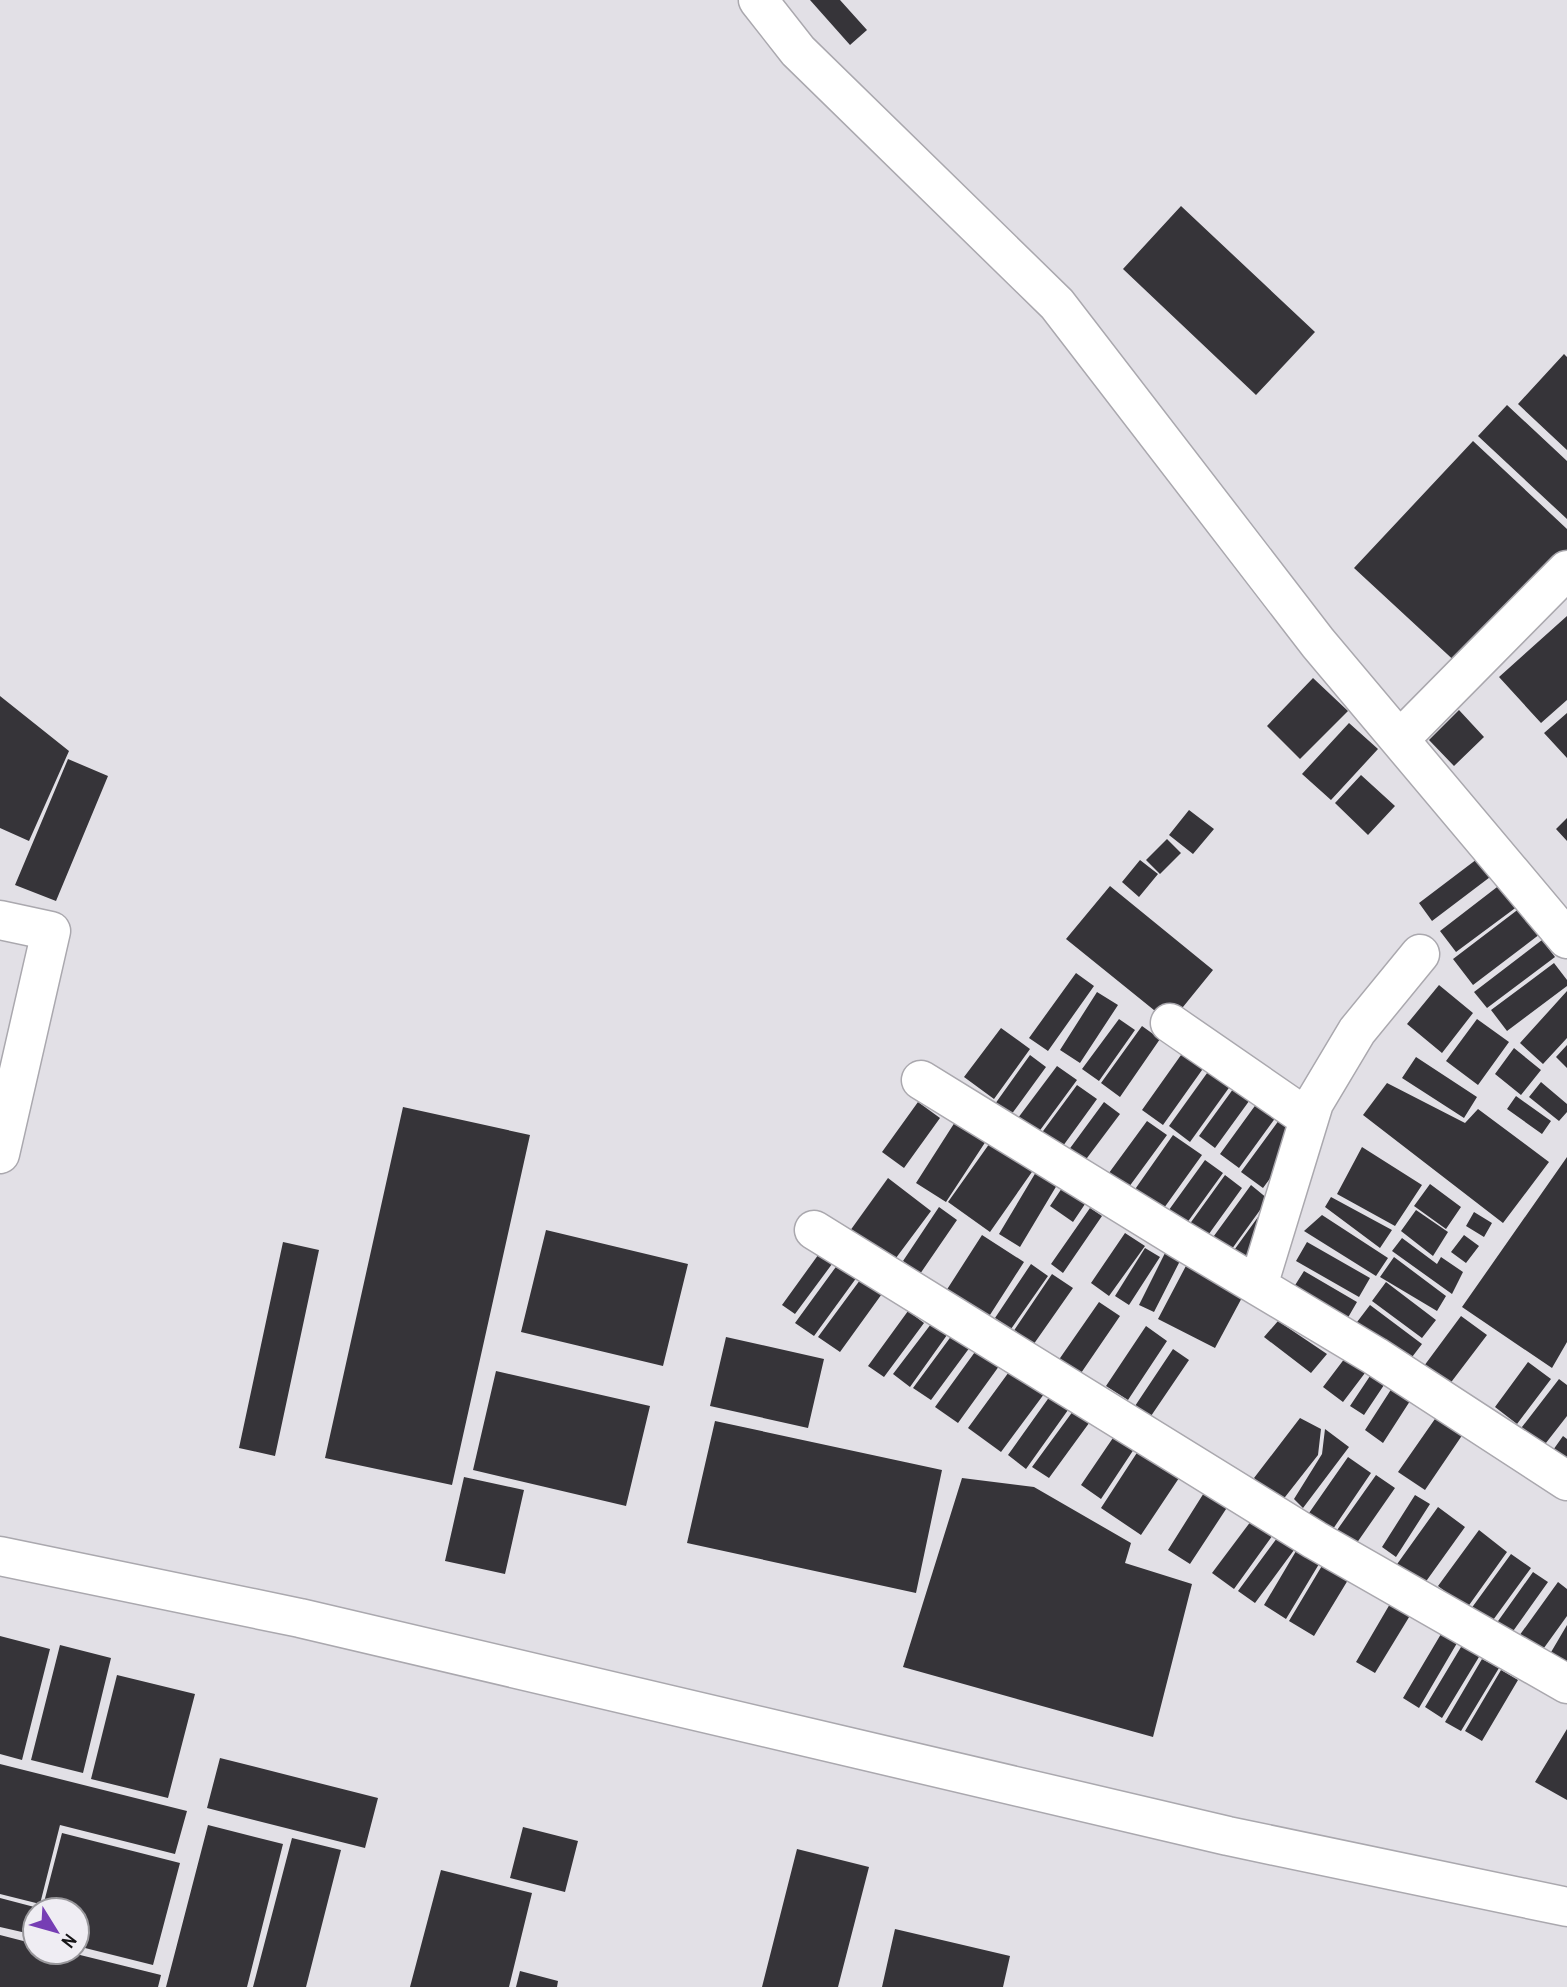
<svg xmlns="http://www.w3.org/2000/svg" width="1567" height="1987" font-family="'Archivo Narrow',sans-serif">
  <rect width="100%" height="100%" fill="#e2e0e6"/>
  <path fill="#363439" d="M810 0H840L867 30 850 45Z
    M1181 206 1315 332 1256 395 1123 269Z
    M1564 354 1567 357V450L1518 404Z
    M1507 405 1567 461V519L1478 436Z
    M1473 441 1567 529V552L1460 666 1354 568Z
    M1567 616V700L1541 723 1499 677Z
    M1313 678 1348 711 1300 759 1267 726Z
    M0 696 69 751 29 841 0 828Z
    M1459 710 1484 737 1454 766 1429 740Z
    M1567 713V758L1544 733Z
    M1349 723 1378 749 1331 800 1302 774Z
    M68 759 108 776 56 901 15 885Z
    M1361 775 1395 806 1368 835 1335 803Z
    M1189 810 1214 829 1193 854 1169 835Z
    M1567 818V841L1556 829Z
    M1167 839 1181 853 1160 874 1146 860Z
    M1485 853 1498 871 1432 921 1419 903Z
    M1140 860 1158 874 1139 897 1122 882Z
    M1501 884 1518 906 1456 952 1440 931Z
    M1110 886 1213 970 1170 1023 1066 939Z
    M1520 908 1540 934 1473 985 1453 959Z
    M1542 940 1555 957 1487 1008 1474 992Z
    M1554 963 1567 980V986L1507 1031 1491 1010Z
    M1076 973 1094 986 1048 1051 1029 1038Z
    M1439 985 1473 1013 1442 1053 1407 1024Z
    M1567 991V1038L1543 1064 1520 1043Z
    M1097 992 1118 1005 1080 1063 1060 1050Z
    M1119 1019 1135 1030 1099 1081 1082 1069Z
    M1477 1019 1509 1042 1478 1085 1446 1061Z
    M1142 1026 1160 1039 1120 1097 1101 1083Z
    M1001 1028 1030 1049 994 1099 964 1077Z
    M1567 1045V1068L1556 1057Z
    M1186 1048 1207 1063 1163 1125 1142 1110Z
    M1514 1048 1541 1070 1521 1095 1495 1074Z
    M1030 1055 1046 1067 1011 1115 995 1104Z
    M1416 1057 1477 1097 1464 1118 1402 1078Z
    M1215 1062 1236 1078 1190 1142 1169 1126Z
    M1057 1066 1077 1080 1038 1133 1018 1118Z
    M1541 1082 1567 1104V1112L1559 1121 1529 1097Z
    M1387 1083 1465 1123 1478 1109 1549 1162 1503 1223 1363 1115Z
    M1077 1085 1097 1099 1055 1157 1035 1142Z
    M1236 1085 1252 1097 1215 1148 1199 1136Z
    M1516 1096 1551 1121 1542 1134 1507 1109Z
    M918 1102 940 1118 904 1168 882 1152Z
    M1104 1102 1120 1114 1084 1162 1068 1151Z
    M1257 1103 1276 1117 1239 1168 1220 1154Z
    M403 1107 530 1135 452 1485 325 1458Z
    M1282 1116 1304 1132 1263 1188 1241 1172Z
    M1147 1121 1167 1135 1126 1191 1106 1177Z
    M955 1122 986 1141 946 1202 916 1183Z
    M1173 1135 1202 1155 1159 1215 1131 1195Z
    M992 1140 1034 1169 990 1232 948 1202Z
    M1362 1147 1422 1185 1395 1226 1337 1194Z
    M1567 1157V1342L1552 1368 1462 1307Z
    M1205 1160 1223 1173 1184 1227 1166 1214Z
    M1036 1172 1057 1185 1020 1247 999 1234Z
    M1225 1175 1242 1188 1206 1238 1189 1225Z
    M888 1178 931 1211 890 1266 842 1242Z
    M1430 1184 1461 1207 1446 1229 1414 1206Z
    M1251 1185 1268 1199 1229 1253 1211 1240Z
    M1062 1188 1085 1204 1073 1222 1050 1206Z
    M1331 1197 1392 1230 1380 1248 1325 1207Z
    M1271 1199 1251 1266 1232 1253Z
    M939 1207 957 1220 920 1274 903 1261Z
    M1090 1208 1102 1216 1063 1273 1051 1264Z
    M1416 1210 1448 1232 1433 1256 1401 1231Z
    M1474 1212 1492 1223 1484 1237 1466 1226Z
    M1322 1215 1388 1258 1376 1276 1304 1231Z
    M546 1230 688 1264 663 1366 521 1332Z
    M1125 1233 1145 1246 1109 1296 1091 1283Z
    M982 1235 1024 1262 988 1318 946 1291Z
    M1464 1235 1479 1246 1466 1263 1451 1252Z
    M1402 1238 1437 1264 1441 1257 1463 1272 1452 1294 1392 1251Z
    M283 1242 319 1250 275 1456 239 1448Z
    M1307 1242 1370 1278 1359 1297 1296 1261Z
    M1168 1247 1183 1255 1154 1312 1139 1305Z
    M1145 1248 1160 1257 1129 1305 1115 1296Z
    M821 1251 835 1260 795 1314 782 1305Z
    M1394 1257 1446 1296 1437 1311 1380 1277Z
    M1188 1262 1245 1292 1215 1348 1158 1319Z
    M838 1264 857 1277 814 1336 795 1323Z
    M1031 1264 1048 1276 1011 1329 995 1318Z
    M1304 1271 1357 1302 1346 1321 1292 1290Z
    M1052 1274 1073 1288 1031 1348 1011 1335Z
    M863 1276 884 1291 840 1352 818 1337Z
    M1386 1282 1436 1320 1422 1338 1372 1301Z
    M1099 1302 1120 1316 1079 1376 1058 1361Z
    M1370 1305 1422 1344 1406 1365 1354 1326Z
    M908 1311 924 1323 884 1377 868 1366Z
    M1461 1316 1487 1335 1449 1385 1424 1366Z
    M1278 1321 1327 1354 1311 1373 1264 1337Z
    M931 1324 947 1335 910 1387 893 1374Z
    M1146 1326 1167 1341 1128 1400 1106 1386Z
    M955 1331 973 1343 931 1400 913 1388Z
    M726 1337 824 1359 808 1428 710 1406Z
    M980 1345 1002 1362 958 1423 935 1407Z
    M1173 1349 1189 1360 1151 1416 1135 1406Z
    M1348 1354 1368 1369 1343 1402 1323 1387Z
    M1528 1362 1551 1379 1517 1424 1495 1407Z
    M1014 1365 1047 1390 1001 1452 968 1428Z
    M496 1371 650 1406 626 1506 473 1470Z
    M1372 1373 1386 1382 1364 1415 1350 1406Z
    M1559 1379 1567 1385V1416L1535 1457 1512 1440Z
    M1392 1388 1410 1401 1383 1443 1365 1430Z
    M1050 1396 1068 1410 1026 1469 1008 1455Z
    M1076 1407 1092 1419 1049 1478 1032 1467Z
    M1437 1416 1463 1434 1425 1490 1398 1472Z
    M1300 1418 1321 1429 1318 1455 1278 1506 1254 1478Z
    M715 1421 942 1470 916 1593 687 1543Z
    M1119 1429 1138 1443 1101 1499 1081 1485Z
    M1325 1429 1349 1447 1303 1508 1294 1499 1322 1454Z
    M1563 1436 1567 1439V1466L1546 1460Z
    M1142 1445 1183 1472 1141 1535 1101 1508Z
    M1348 1457 1371 1473 1333 1529 1309 1513Z
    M1376 1475 1395 1488 1354 1547 1335 1533Z
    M464 1477 524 1490 505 1574 445 1561Z
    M962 1478 1034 1487 1131 1543 1125 1563 1192 1584 1153 1737 903 1667Z
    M1207 1488 1230 1503 1190 1564 1168 1550Z
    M1415 1495 1430 1504 1396 1557 1382 1547Z
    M1438 1507 1465 1527 1422 1587 1395 1567Z
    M1254 1517 1275 1532 1234 1589 1212 1573Z
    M1479 1530 1507 1552 1467 1608 1438 1586Z
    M1280 1534 1297 1546 1255 1603 1238 1591Z
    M1299 1546 1322 1559 1286 1619 1264 1605Z
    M1511 1554 1531 1568 1488 1627 1468 1613Z
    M1326 1559 1351 1575 1314 1636 1289 1621Z
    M1533 1572 1548 1582 1506 1641 1491 1631Z
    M1558 1582 1567 1589V1616L1536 1659 1514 1643Z
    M1394 1597 1414 1609 1375 1673 1356 1662Z
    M1567 1625V1669L1547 1659Z
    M1444 1629 1460 1638 1419 1708 1403 1698Z
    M0 1636 50 1649 22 1760 0 1754Z
    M1464 1642 1482 1652 1442 1718 1425 1707Z
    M60 1645 111 1658 83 1773 31 1760Z
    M1482 1659 1499 1668 1461 1731 1445 1722Z
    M1501 1670 1518 1680 1482 1741 1465 1731Z
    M117 1675 195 1694 168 1798 91 1779Z
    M1567 1729V1800L1535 1782Z
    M220 1758 378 1798 365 1848 207 1808Z
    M0 1764 187 1811 175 1854 60 1825 40 1904 0 1894Z
    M208 1825 283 1844 247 1987H166Z
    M523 1827 578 1841 565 1892 510 1878Z
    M62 1833 180 1863 153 1965 77 1946V1910H42Z
    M292 1838 341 1850 306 1987H253Z
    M797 1849 869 1867 838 1987H762Z
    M441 1870 532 1893 509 1987H410Z
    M0 1898 42 1909 35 1910V1935L0 1927Z
    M895 1929 1010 1956 1003 1987H882Z
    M0 1935 35 1944V1952H68L161 1975 158 1987H0Z
    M520 1971 558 1981 557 1987H516Z"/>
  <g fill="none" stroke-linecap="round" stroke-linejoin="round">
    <defs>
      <path id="street" d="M758 0 798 51 1057 304 1318 643 1567 939
        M1400 739 1567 570
        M0 920 51 931 0 1154
        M1170 1023 1309 1119
        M921 1080 1181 1240 1375 1356 1567 1481
        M814 1230 1315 1540 1567 1684
        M1258 1286 1314 1103 1357 1031 1420 954
        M0 1556 300 1618 1228 1836 1567 1907"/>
    </defs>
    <use href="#street" stroke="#aaa8ae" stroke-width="41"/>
    <use href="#street" stroke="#fff" stroke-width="38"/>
  </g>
  <g transform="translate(56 1931) rotate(127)"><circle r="33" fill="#efedf3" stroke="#98979b" stroke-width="2"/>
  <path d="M0-5L12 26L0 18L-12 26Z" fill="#763eb4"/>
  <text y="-10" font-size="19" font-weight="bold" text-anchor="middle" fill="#161517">N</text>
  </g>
</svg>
